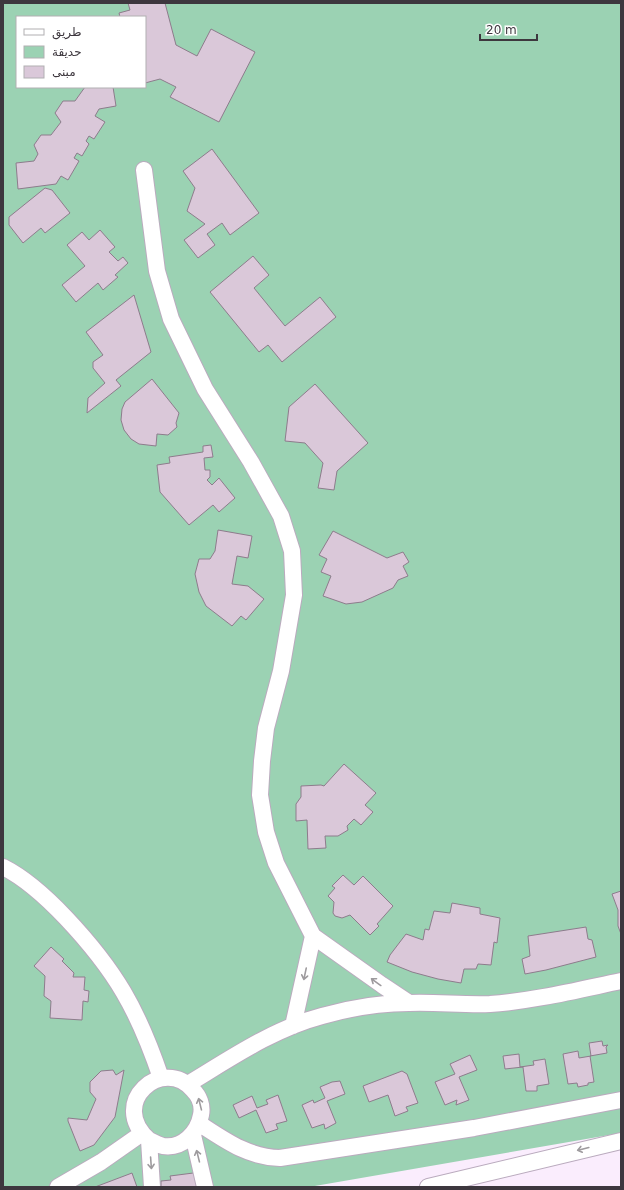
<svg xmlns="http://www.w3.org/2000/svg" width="624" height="1190" font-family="'DejaVu Sans',Cairo,sans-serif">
  <rect width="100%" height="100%" fill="#faedfd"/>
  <path fill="#9bd2b3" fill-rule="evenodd" d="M3 3H621V1133L309 1187H3ZM17 17H145V87H17Z"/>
  <path fill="#dac8d9" stroke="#8d7c8c" d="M128 3H165L176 45 197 56 211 29 255 52 219 122 170 97 176 87 160 79 145 83V17H120L119 13 130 10Z
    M85 87H113L116 106 99 109 95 116 105 122 94 139 89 136 86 141 89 144 82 156 77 153 74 158 79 161 68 180 61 176 56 184 18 189 16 163 34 161 38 154 34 145 41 135H51L61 122 55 113 63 101H75Z
    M212 149 259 213 230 235 222 223 207 234 215 245 198 258 184 240 205 224 187 211 195 188 183 171Z
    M45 188 52 190 70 213 45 233 41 228 23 243 9 225V217Z
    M100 230 115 247 109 252 118 261 123 257 128 263 115 275 118 277 103 290 98 283 76 302 62 285 85 266 67 245 82 232 89 240Z
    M253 256 269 275 254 288 285 326 320 297 336 317 282 362 268 345 259 352 210 292Z
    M134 295 151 352 116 380 121 386 87 413 88 398 105 383 93 368V362L103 355 86 332Z
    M152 379 179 413 176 423 177 427 168 435 157 434 156 446 139 444 131 439 124 430 121 420 122 409 125 402Z
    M315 384 368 443 337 471 334 490 318 488 323 463 305 443 285 441 289 407Z
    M211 445 213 457 204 458 205 470H210V477L207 480 212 485 219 478 235 498 219 512 213 505 189 525 160 492 157 465 170 463 169 457 203 452V446Z
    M218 530 252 536 248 558 237 556 232 584 248 586 264 599 246 620 241 616 232 626 206 606 199 592 195 574 199 559H210L215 551Z
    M333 531 387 558 403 552 409 562 403 566 408 576 398 580 393 588 362 602 346 604 323 596 331 576 321 572 327 559 319 555Z
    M344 764 376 793 365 805 373 812 361 825 354 819 347 826 348 830 338 836H325L326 848 308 849 307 820 296 821V804L301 797V786L321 785 324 786Z
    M343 875 354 885 363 876 393 906 377 924 379 926 370 935 350 915 342 918 335 916 333 913 334 902 328 896 335 888 332 886Z
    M621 891V934L618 926V910L612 894Z
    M452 903 480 908V914L500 918 497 943 494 942 491 965 478 964 476 969H464L461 983 438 979 412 972 387 962 390 955 406 934 423 940 425 929 429 930 434 911 450 913Z
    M586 927 588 939 592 940 596 957 546 970 525 974 522 959 530 956 528 936Z
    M51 947 64 959 62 961 74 973 73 977H85L84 990 89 991 88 1002 83 1001 82 1020 50 1018 51 1001 44 996 45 976 34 966Z
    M602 1041 603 1046 608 1045 606 1047 607 1053 590 1056 594 1082 588 1083V1085L578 1087 577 1083 568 1084 563 1054 578 1051 579 1058 591 1056 589 1043Z
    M519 1054 520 1067 534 1065 533 1061 545 1059 549 1084 537 1086V1091H526L523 1067 505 1069 503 1056Z
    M470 1055 477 1070 459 1077 469 1100 456 1105 457 1100 445 1105 435 1082 455 1074 450 1064Z
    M113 1070 116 1075 124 1070 115 1117 94 1145 80 1151 68 1121V1118L87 1120 96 1099 90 1092V1082L101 1071Z
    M402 1071 407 1074 418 1103 406 1107 408 1111 395 1116 388 1095 369 1102 363 1086Z
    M340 1081 345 1094 327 1101 336 1123 325 1129 324 1124 312 1128 302 1105 313 1100 314 1103 325 1098 320 1087 332 1082Z
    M278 1095 287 1121 276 1124 278 1129 266 1133 256 1110 239 1118 233 1105 252 1096 257 1108 268 1104 266 1100Z
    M201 1172 203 1187H161V1181L171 1180 170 1176Z
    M132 1173 137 1187H95Z"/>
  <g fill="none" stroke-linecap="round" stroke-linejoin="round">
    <defs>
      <path id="street" d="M144 170 157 271 171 319 205 389 251 462 281 516 292 551 294 595 281 671 266 728 262 761 260 795 266 832 276 863 313 936 382 985 409 1003
        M3 867C27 879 48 899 66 918 116 971 138 1010 161 1078
        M293 1026 313 936
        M188 1084C231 1058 273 1029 322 1016 350 1008 380 1003 409 1003 436 1002 463 1005 490 1004 534 1001 578 990 621 981
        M200 1124C226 1141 248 1157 280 1158L474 1128 621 1100
        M193 1135 205 1187
        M149 1140C153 1142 159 1145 163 1146 183 1149 198 1132 201 1115 203 1105 199 1096 193 1090 163 1055 107 1103 149 1140L152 1187
        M58 1187 101 1162 141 1134
        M428 1187 621 1141"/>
    </defs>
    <use href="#street" stroke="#baabbe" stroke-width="18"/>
    <use href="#street" stroke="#fff" stroke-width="16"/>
  </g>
  <defs><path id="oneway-shaft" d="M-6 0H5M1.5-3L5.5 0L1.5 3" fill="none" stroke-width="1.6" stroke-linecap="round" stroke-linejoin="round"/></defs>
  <g stroke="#9e9b9e">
    <use href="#oneway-shaft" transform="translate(305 974) rotate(102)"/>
    <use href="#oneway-shaft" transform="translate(376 982) rotate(-144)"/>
    <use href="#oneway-shaft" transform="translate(200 1104) rotate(-104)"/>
    <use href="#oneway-shaft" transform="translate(583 1149) rotate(166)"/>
    <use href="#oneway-shaft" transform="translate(198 1156) rotate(-104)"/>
    <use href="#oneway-shaft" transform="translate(151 1163) rotate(86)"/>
  </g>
  <rect width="624" height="1190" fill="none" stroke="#3d373e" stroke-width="8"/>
  <rect x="16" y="16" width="130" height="72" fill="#ffffff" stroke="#b1afb2"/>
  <rect x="24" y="29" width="20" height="6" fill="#ffffff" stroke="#b1afb2"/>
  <text x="52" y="36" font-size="12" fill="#3d373e">طريق</text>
  <rect x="24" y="46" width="20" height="12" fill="#9bd2b3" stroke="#b1afb2"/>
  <text x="52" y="56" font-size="12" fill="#3d373e">حديقة</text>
  <rect x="24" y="66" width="20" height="12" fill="#dac8d9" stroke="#b1afb2"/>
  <text x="52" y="76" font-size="12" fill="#3d373e">مبنى</text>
  <path d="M480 34v6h57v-6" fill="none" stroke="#3d373e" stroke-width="2"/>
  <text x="486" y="34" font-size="12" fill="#3d373e" stroke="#ffffff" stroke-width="3" paint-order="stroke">20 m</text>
</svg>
